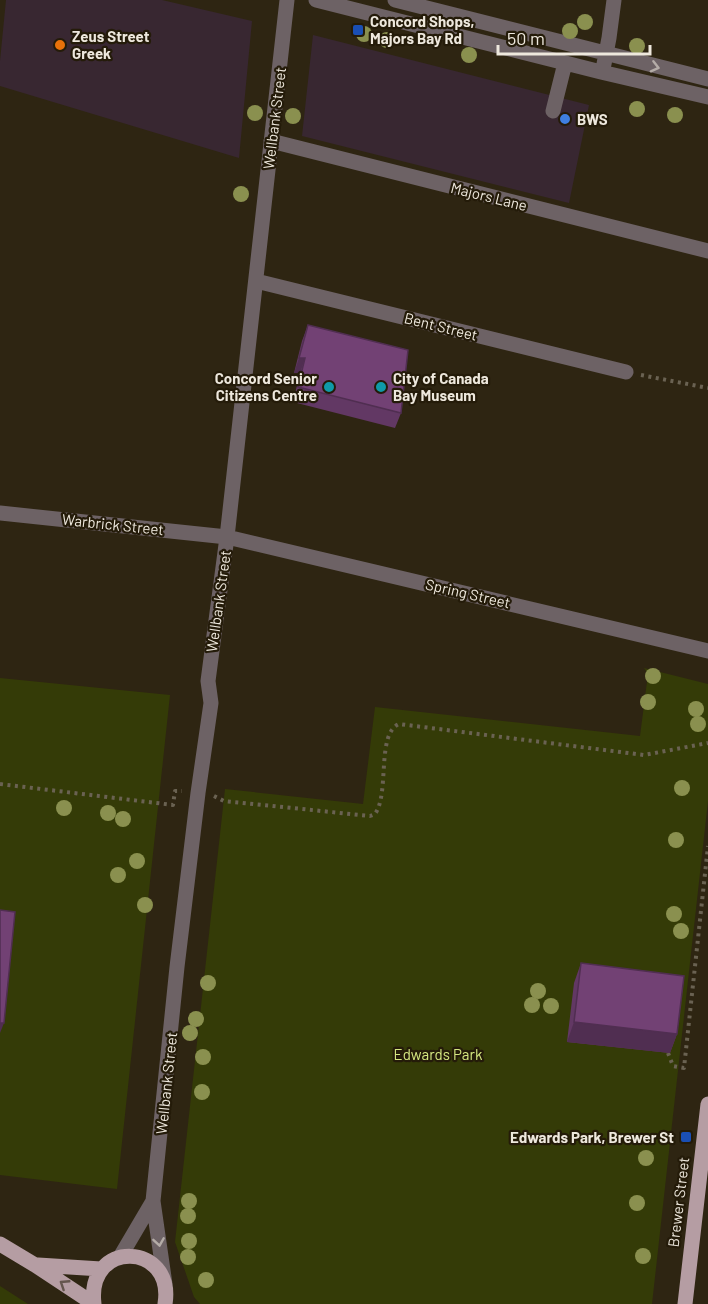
<svg xmlns="http://www.w3.org/2000/svg" width="708" height="1304" font-family="Barlow,sans-serif">
  <rect width="100%" height="100%" fill="#2e2512"/>
  <path fill="#382731" d="M6 0H162L252 21 239 158 0 86V61Z
    M313 35 589 105 569 203 302 136Z"/>
  <path fill="#343b07" d="M644 668 708 684V801L652 1304H200L194 1297 175 1242 225 789 363 804 375 707 640 736 648 674Z
    M0 678 170 695 117 1189 0 1175Z
    M0 1286 28 1304H0Z"/>
  <g fill="none" stroke-linecap="round" stroke-linejoin="round">
    <path stroke="#6a6252" stroke-width="4" stroke-dasharray="3 4.5" stroke-linecap="butt" d="M641 375 708 388
      M0 784 173 805 175 791H182
      M214 796 224 801 370 816 375 814C390 793 376 734 399 724L644 755 708 743
      M668 1053 673 1066 684 1068 708 846"/>
    <path stroke="#6d6265" stroke-width="15" d="M316 0 601 72 708 97
      M395 0 708 79
      M604 64 609 38 614 0
      M553 111 565 63
      M271 141 708 251
      M256 281 626 372
      M0 513 227 537 708 651
      M120 1257 153 1201
      M165 1284 153 1201 177 967 198 793 211 703 208 681 227 537 287 0"/>
    <path stroke="#b59da3" stroke-width="15" d="M0 1244 35 1265 94 1304
      M38 1265 101 1269
      M94 1304C86 1239 175 1242 165 1304
      M685 1304 708 1104"/>
  </g>
  <g fill="#8a904f">
    <circle cx="585" cy="22" r="8"/>
    <circle cx="570" cy="31" r="8"/>
    <circle cx="364" cy="34" r="8"/>
    <circle cx="387" cy="40" r="8"/>
    <circle cx="637" cy="46" r="8"/>
    <circle cx="469" cy="55" r="8"/>
    <circle cx="637" cy="109" r="8"/>
    <circle cx="255" cy="113" r="8"/>
    <circle cx="675" cy="115" r="8"/>
    <circle cx="293" cy="116" r="8"/>
    <circle cx="241" cy="194" r="8"/>
    <circle cx="653" cy="676" r="8"/>
    <circle cx="648" cy="702" r="8"/>
    <circle cx="696" cy="709" r="8"/>
    <circle cx="698" cy="724" r="8"/>
    <circle cx="682" cy="788" r="8"/>
    <circle cx="64" cy="808" r="8"/>
    <circle cx="108" cy="813" r="8"/>
    <circle cx="123" cy="819" r="8"/>
    <circle cx="676" cy="840" r="8"/>
    <circle cx="137" cy="861" r="8"/>
    <circle cx="118" cy="875" r="8"/>
    <circle cx="145" cy="905" r="8"/>
    <circle cx="674" cy="914" r="8"/>
    <circle cx="681" cy="931" r="8"/>
    <circle cx="208" cy="983" r="8"/>
    <circle cx="538" cy="991" r="8"/>
    <circle cx="532" cy="1005" r="8"/>
    <circle cx="551" cy="1006" r="8"/>
    <circle cx="196" cy="1019" r="8"/>
    <circle cx="190" cy="1033" r="8"/>
    <circle cx="203" cy="1057" r="8"/>
    <circle cx="202" cy="1092" r="8"/>
    <circle cx="646" cy="1158" r="8"/>
    <circle cx="189" cy="1201" r="8"/>
    <circle cx="637" cy="1203" r="8"/>
    <circle cx="188" cy="1216" r="8"/>
    <circle cx="189" cy="1241" r="8"/>
    <circle cx="643" cy="1256" r="8"/>
    <circle cx="188" cy="1257" r="8"/>
    <circle cx="206" cy="1280" r="8"/>
  </g>
  <path fill="#623864" d="M308 325 401 413 395 428 293 402 300 373H294L302 341Z
    M581 963 677 1034 670 1053 567 1042 574 983Z"/>
  <path fill="#502e51" d="M299 358H305L300 373H294Z
    M574 1022 677 1034 670 1053 567 1042Z
    M0 1023H4L0 1033Z"/>
  <path fill="#724174" stroke="#502e51" stroke-width="1.5" d="M308 325 408 350 401 413 298 387 305 358H299Z
    M0 910 15 912 4 1023H0Z
    M581 963 684 976 677 1034 574 1022Z"/>
  <defs><path id="oneway-chevron" d="M-2-3.5L2.5 0L-2 3.5" fill="none" stroke-width="1.6" stroke-linecap="round" stroke-linejoin="round" transform="scale(1.5)"/></defs>
  <g stroke="#b4aca7">
    <use href="#oneway-chevron" transform="translate(655 67) rotate(14)"/>
    <use href="#oneway-chevron" transform="translate(159 1242) rotate(81)"/>
  </g>
  <use stroke="#65564e" href="#oneway-chevron" transform="translate(64 1284) rotate(-147)"/>
  <g fill="#1a4fb4" stroke="#241b09" stroke-width="2">
    <rect x="352" y="24" width="12" height="12" rx="3"/>
    <rect x="680" y="1131" width="12" height="12" rx="3"/>
  </g>
  <circle fill="#e8710a" stroke="#241b09" stroke-width="2" cx="60" cy="45" r="6"/>
  <circle fill="#3f7fe0" stroke="#241b09" stroke-width="2" cx="565" cy="119" r="6"/>
  <g fill="#0f9aa8" stroke="#241b09" stroke-width="2">
    <circle cx="329" cy="387" r="6"/>
    <circle cx="381" cy="387" r="6"/>
  </g>
  <g text-anchor="middle" dominant-baseline="central" stroke-width="4.5" stroke-linejoin="round" paint-order="stroke">
    <g font-size="15" font-weight="bold" fill="#eee8dd" stroke="#241b09" text-anchor="start">
      <text x="370" y="21">Concord Shops,<tspan x="370" dy="17">Majors Bay Rd</tspan></text>
      <text x="72" y="36">Zeus Street<tspan x="72" dy="17">Greek</tspan></text>
      <text x="577" y="119">BWS</text>
      <text x="317" y="378" text-anchor="end">Concord Senior<tspan x="317" dy="17">Citizens Centre</tspan></text>
      <text x="393" y="378">City of Canada<tspan x="393" dy="17">Bay Museum</tspan></text>
      <text x="674" y="1137" text-anchor="end">Edwards Park, Brewer St</text>
    </g>
    <g font-size="15" fill="#eee8dd" stroke="#241b09">
      <text transform="translate(274 118) rotate(-83)">Wellbank Street</text>
      <text transform="translate(489 196) rotate(14)">Majors Lane</text>
      <text transform="translate(441 326) rotate(14)">Bent Street</text>
      <text transform="translate(113 524) rotate(6)">Warbrick Street</text>
      <text transform="translate(468 593) rotate(13)">Spring Street</text>
      <text transform="translate(218 601) rotate(-82)">Wellbank Street</text>
      <text transform="translate(166 1083) rotate(-84)">Wellbank Street</text>
      <text transform="translate(678 1202) rotate(-83)">Brewer Street</text>
    </g>
    <g font-size="15" fill="#d6e881" stroke="#241b09">
      <text x="438" y="1054">Edwards Park</text>
    </g>
  </g>
  <path d="M498 45v9h152v-9" fill="none" stroke="#eee8dd" stroke-width="3"/>
  <text x="507" y="45" font-size="18" fill="#eee8dd" stroke="#241b09" stroke-width="4.5" paint-order="stroke">50 m</text>
</svg>
